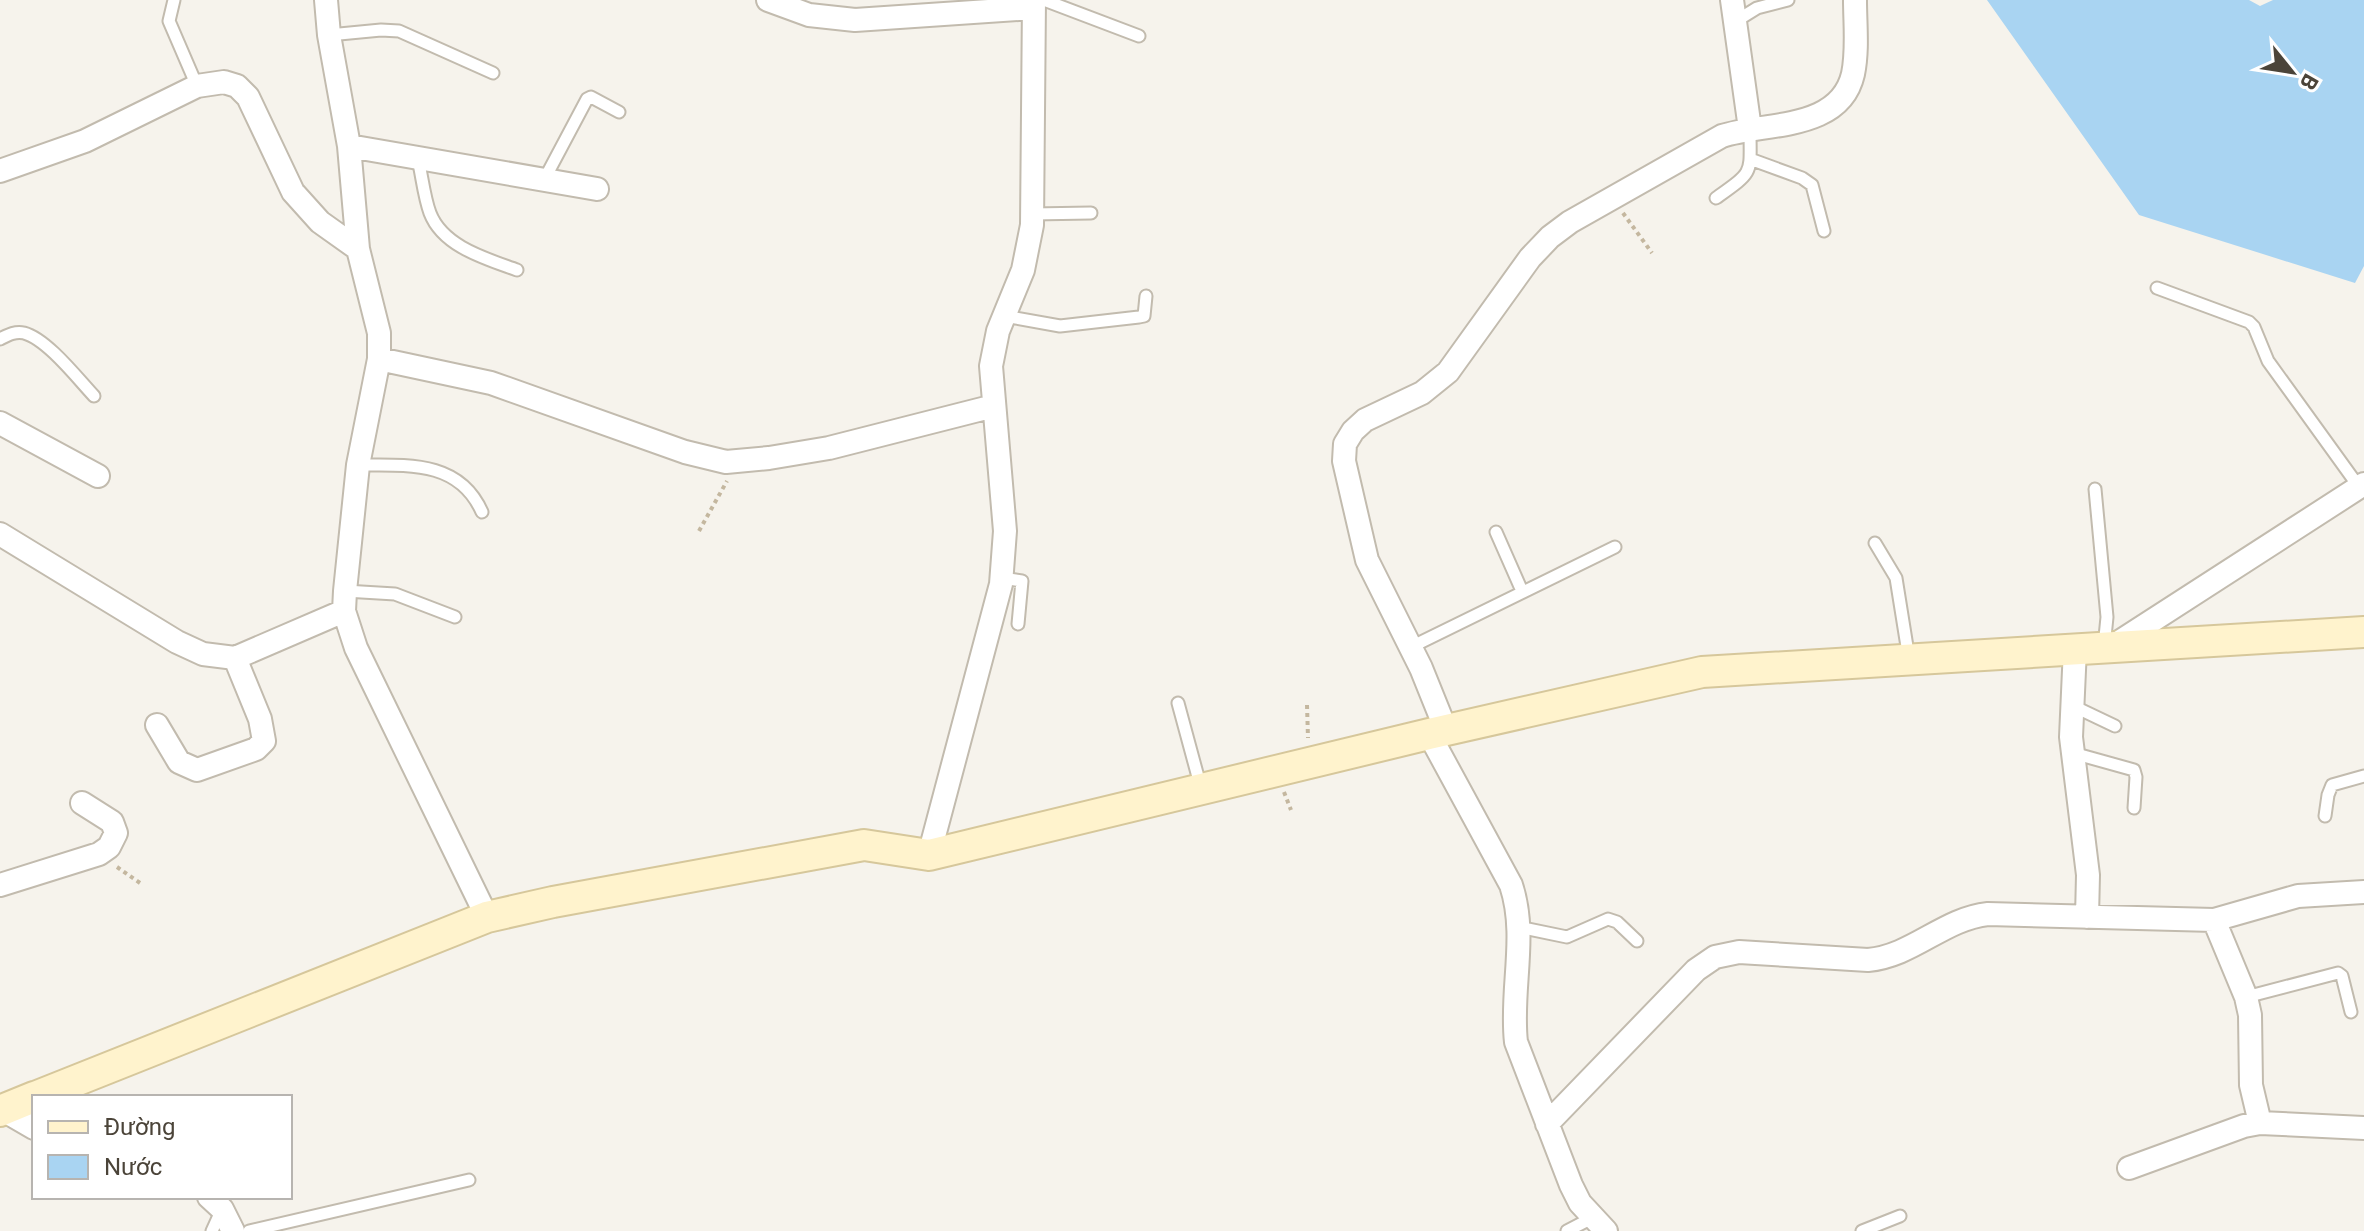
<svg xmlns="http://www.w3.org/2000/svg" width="2364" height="1231" font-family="Roboto,sans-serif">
  <rect width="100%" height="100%" fill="#f6f3ec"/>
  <path fill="#a9d4f2" d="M1987 0H2249L2260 6 2273 0H2364V266L2355 283 2139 215Z"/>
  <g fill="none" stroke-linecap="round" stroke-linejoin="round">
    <defs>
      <path id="lane" d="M174 0 169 21 197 86
        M1044 0 1139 36
        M1736 21 1757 8 1788 0
        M329 35 381 30 399 31 493 73
        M418 159C422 176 424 197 430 213 443 247 487 259 517 270
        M1750 159 1802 178 1812 185 1824 231
        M544 180 587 99 591 97 619 112
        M1716 198C1755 170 1750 175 1750 129
        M1032 214 1091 213
        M2157 288 2249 322 2254 327 2268 361 2359 487
        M1004 316 1060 326 1139 317 1144 316 1146 296
        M0 339C8 335 15 331 24 333 47 339 78 379 94 396
        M358 465C407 465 459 460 482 512
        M2095 489 2107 617 2104 647
        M1496 532 1522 591
        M1875 543 1896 578 1909 659
        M1002 578 1022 581 1018 624
        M345 591 395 594 455 617
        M1411 647 1615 547
        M1178 703 1201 788
        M2073 706 2115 726
        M2073 753 2134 770 2136 777 2134 808
        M2325 816 2328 795 2332 785 2364 776
        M1519 927 1567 937 1608 919 1617 922 1637 941
        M2246 997 2338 973 2342 976 2351 1012
        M212 1231 222 1209
        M249 1231 469 1180
        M1567 1231 1592 1218
        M1862 1231 1900 1216"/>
      <path id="street" d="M326 0 329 35 349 146 358 249 379 333V359L358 465 345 591 344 611 356 648 487 917
        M768 0 809 15 855 20 1033 8
        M1732 0 1750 129
        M349 146 597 189
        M0 171 85 141 197 86 224 82 237 86 248 97 293 192 320 222 358 249
        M379 359 491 383 685 452 726 462 769 458 829 448 994 406
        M0 423 98 476
        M0 534 177 642 203 654 235 658 344 611
        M2113 646 2364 484
        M2075 648 2071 737 2088 875 2087 917
        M157 725 179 762 197 770 256 749 264 741 260 719 235 658
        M1446 730 1421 668 1367 560 1344 461 1345 444 1353 431 1365 420 1422 393 1448 372 1530 258 1550 237 1570 222 1722 136C1766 122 1840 131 1853 74 1858 50 1855 24 1855 0
        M1429 734 1511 885C1528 936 1510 990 1516 1042L1571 1185 1580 1203 1606 1231
        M929 855 1001 584 1005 531 991 366 998 331 1023 270 1032 225 1034 0
        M0 885 99 854 109 847 116 833 112 822 82 803
        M2214 920 2246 997 2250 1015 2251 1085 2260 1123
        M3 1110 34 1128
        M1547 1124 1696 970 1715 957 1739 952 1868 960C1913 956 1943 919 1988 914L2214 920 2298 896 2364 892
        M2129 1168 2244 1126 2260 1123 2364 1128
        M209 1197 222 1209 233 1231"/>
      <path id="secondary" d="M35 1097 487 917 553 902 864 845 929 855 1429 734 1702 672 2364 632
        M0 1111 34 1097"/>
    </defs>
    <use href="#lane" stroke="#c2bbae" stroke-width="15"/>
    <use href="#street" stroke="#c2bbae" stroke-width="26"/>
    <use href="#secondary" stroke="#d6c79b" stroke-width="34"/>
    <path stroke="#c4b79f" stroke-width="4" stroke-dasharray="4 4" stroke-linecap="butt" d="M1623 213 1652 253
      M699 531 727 481
      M1307 705 1308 738
      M1284 792 1291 810
      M117 867 140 883"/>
    <use href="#lane" stroke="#fff" stroke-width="11"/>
    <use href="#street" stroke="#fff" stroke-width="22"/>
    <use href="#secondary" stroke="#fff3cd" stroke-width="30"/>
  </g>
  <rect x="32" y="1095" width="260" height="104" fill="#ffffff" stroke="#b7b4b0" stroke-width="2"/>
  <rect x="48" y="1121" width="40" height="12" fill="#fff3cd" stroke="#b7b4b0" stroke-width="2"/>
  <text x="104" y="1135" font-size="24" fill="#4b4439">Đường</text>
  <rect x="48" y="1155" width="40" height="24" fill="#a9d4f2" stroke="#b7b4b0" stroke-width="2"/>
  <text x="104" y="1175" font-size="24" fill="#4b4439">Nước</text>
  <g transform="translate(2292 72) rotate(120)" stroke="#ffffff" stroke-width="6" paint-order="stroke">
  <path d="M0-6L14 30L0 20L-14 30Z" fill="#4b4439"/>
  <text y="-12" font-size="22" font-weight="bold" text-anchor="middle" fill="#4b4439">B</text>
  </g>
</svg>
